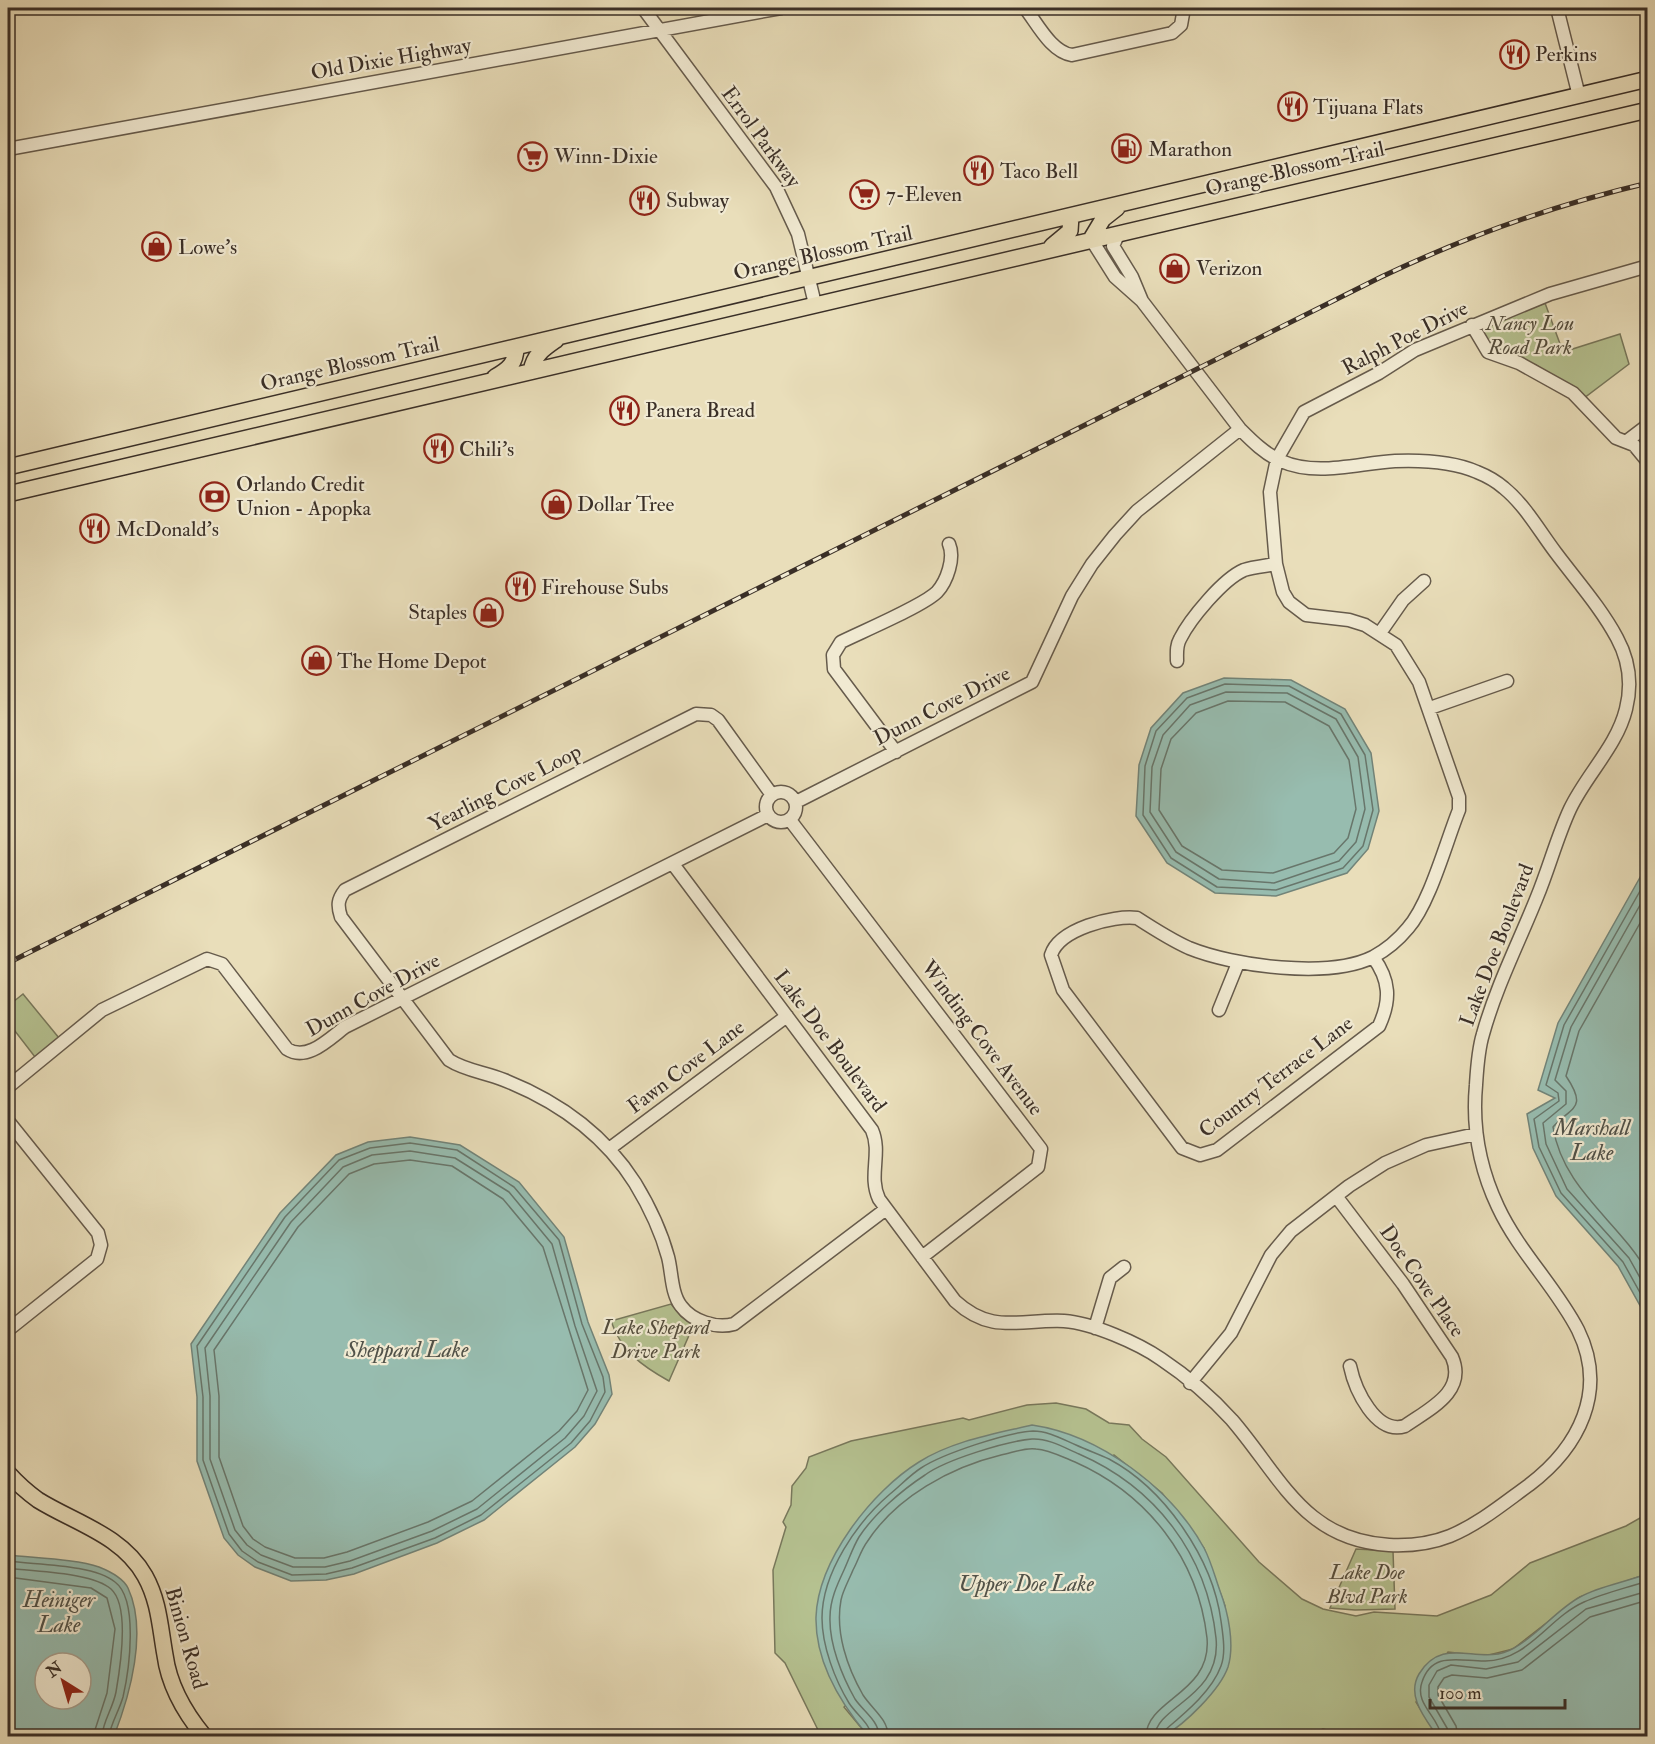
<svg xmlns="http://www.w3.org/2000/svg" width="1655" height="1744" font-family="'IM FELL Double Pica',serif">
  <rect width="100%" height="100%" fill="#e9deba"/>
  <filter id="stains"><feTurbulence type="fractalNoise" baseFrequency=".00333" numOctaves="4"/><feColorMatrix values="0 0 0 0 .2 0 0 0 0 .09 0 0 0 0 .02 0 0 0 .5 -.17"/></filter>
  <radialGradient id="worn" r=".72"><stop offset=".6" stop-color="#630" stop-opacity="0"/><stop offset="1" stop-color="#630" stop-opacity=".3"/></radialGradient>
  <path fill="#b5c190" stroke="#78785c" stroke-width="1.5" d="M1545 303 1563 352 1620 334 1629 364 1584 398 1536 365 1489 346 1483 333 1487 326Z
    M23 994 59 1038 35 1057 8 1022V1006Z
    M671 1304 681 1316 694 1324 669 1381C642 1366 621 1351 611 1321Z
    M1056 1403 1086 1409 1109 1423 1129 1425 1142 1439 1166 1457 1259 1562 1302 1599 1323 1609 1356 1616 1374 1612 1437 1616 1491 1595 1530 1563 1626 1526 1647 1514V1577L1641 1576 1580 1597 1513 1649 1485 1656 1448 1652 1416 1702 1437 1736H1353L1323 1729 1306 1736H1164L1170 1733 1225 1606 1204 1548 1162 1493 1114 1455 844 1707 868 1736H821L785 1663 775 1653 773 1570 786 1527 783 1522 791 1505 792 1486 806 1468 809 1457 851 1441 963 1418 969 1420 1027 1405Z
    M1356 1549 1393 1551 1395 1609 1355 1610 1330 1608Z"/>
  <path fill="#97bcaf" stroke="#728479" stroke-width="1.5" fill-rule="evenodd" d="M1224 678 1291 680 1345 709 1371 753 1379 811 1368 849 1347 873 1276 896 1215 893 1167 863 1136 816 1139 765 1151 728 1183 693Z
    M1647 865V1318L1618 1266 1556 1196 1533 1148 1527 1114 1555 1098 1538 1090 1558 1023Z
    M410 1137 460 1145 519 1182 564 1237 588 1322 609 1375 612 1394 595 1424 575 1447 484 1520 437 1543 354 1574 326 1580 291 1581 255 1567 238 1555 224 1538 197 1461V1397L191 1344 280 1213 336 1155 368 1142Z
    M1032 1425C1100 1435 1171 1488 1204 1548 1211 1561 1215 1577 1220 1591 1228 1612 1235 1644 1228 1667 1220 1690 1185 1724 1164 1736H868C841 1704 815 1661 816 1617 818 1560 872 1491 919 1462 952 1441 994 1434 1032 1425Z
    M8 1555C33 1558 77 1559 99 1567 109 1571 123 1578 128 1588 148 1631 130 1695 114 1736H8ZM45 1663H81V1699H45Z
    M1641 1576 1648 1577 1647 1736H1437C1425 1718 1406 1696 1419 1674 1444 1633 1480 1668 1514 1648 1538 1635 1556 1610 1580 1597 1598 1587 1621 1583 1641 1576Z"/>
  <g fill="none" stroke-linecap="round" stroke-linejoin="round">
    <path stroke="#68766b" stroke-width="1.5" d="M1225 684 1289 686 1341 714 1365 755 1373 810 1363 846 1343 868 1276 890 1217 887 1171 858 1143 815 1145 766 1156 731 1187 698Z
      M1226 692 1287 693 1336 719 1358 757 1365 809 1356 842 1339 861 1274 883 1219 879 1176 852 1150 812 1152 767 1163 735 1190 705Z
      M1228 701 1285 702 1329 726 1349 760 1356 809 1348 838 1334 853 1273 873 1222 870 1182 846 1159 810 1161 769 1171 739 1196 713Z
      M1648 877 1564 1025 1546 1085 1558 1093 1559 1101 1534 1119 1539 1147 1561 1193 1623 1262 1648 1307
      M1648 891 1571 1027 1555 1080 1566 1091V1104L1543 1123 1546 1144 1567 1189 1629 1258 1648 1292
      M1648 909 1579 1031 1566 1076C1588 1109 1572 1106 1553 1127 1563 1190 1619 1221 1648 1273
      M410 1143 457 1150 514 1187 559 1240 582 1324 603 1377 605 1392 590 1421 571 1443 481 1515 435 1538 352 1568 326 1574 292 1575 258 1562 242 1551 229 1534 203 1460V1397L197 1346 285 1217 339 1160 370 1148Z
      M410 1151 455 1158 509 1192 552 1244 575 1326 597 1391 584 1416 565 1438 477 1509 432 1531 350 1561 325 1567H293L261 1555 247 1545 235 1530 210 1459V1396L205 1348 291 1222 343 1167 372 1155Z
      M410 1160 452 1166 503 1199 543 1247 588 1390 577 1411 559 1431 472 1501 428 1522 347 1552 324 1558H295L265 1547 253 1539 243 1526 219 1457V1396L214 1350 298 1227 349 1174 374 1164Z
      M8 1561C36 1565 93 1564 115 1582 139 1600 129 1671 123 1697 119 1711 111 1723 109 1736
      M8 1568C34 1572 92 1572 111 1589 130 1606 120 1669 116 1692 113 1708 103 1721 102 1736
      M8 1577 91 1588 107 1598 115 1629 107 1693 93 1736
      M872 1736C870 1724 856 1714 849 1703 835 1680 822 1646 822 1618 822 1573 857 1522 890 1494 900 1486 910 1475 921 1468 942 1454 1008 1432 1033 1431 1048 1431 1062 1439 1076 1445 1087 1450 1098 1454 1109 1459 1165 1489 1213 1559 1221 1621 1223 1635 1226 1653 1221 1666 1212 1691 1185 1713 1165 1730L1162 1736
      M879 1736C879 1721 863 1711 855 1699 842 1676 829 1644 830 1617 830 1600 837 1585 844 1570 849 1559 853 1547 859 1537 874 1514 902 1490 925 1475 945 1460 1007 1441 1032 1439 1048 1438 1065 1448 1079 1454 1155 1487 1207 1554 1216 1638 1222 1697 1156 1706 1155 1736
      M888 1736C888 1719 872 1709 863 1695 847 1667 835 1632 841 1600 843 1590 849 1580 853 1570 858 1561 861 1550 867 1542 896 1497 951 1467 1001 1455 1012 1453 1025 1447 1036 1449 1050 1450 1062 1457 1075 1462 1147 1494 1198 1558 1207 1638 1212 1693 1147 1699 1146 1736
      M1441 1736C1439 1717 1414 1704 1422 1682 1432 1651 1459 1661 1484 1661 1527 1662 1548 1618 1584 1602 1602 1594 1622 1589 1641 1583H1648
      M1449 1736 1447 1728 1429 1697V1685L1437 1671 1451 1665 1486 1669 1518 1662 1586 1609 1648 1591
      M1458 1736 1456 1726 1438 1695V1687L1444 1678 1452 1675 1487 1678 1522 1670 1590 1617 1648 1600"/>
    <defs>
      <path id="minor" d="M643 8 776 187 798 234 815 304
        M1025 8C1037 23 1051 52 1072 55L1172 33 1181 25 1184 8
        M1557 8 1579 96
        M8 149 781 8
        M1091 239 1115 277 1142 301
        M1472 325 1488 352 1519 363 1573 393 1616 438 1634 445 1648 462
        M1627 441 1648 425
        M1380 633 1403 600 1424 581
        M1177 661C1177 653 1176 646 1180 639 1190 619 1223 579 1244 570 1253 567 1265 566 1276 564
        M1430 708 1507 681
        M896 752 834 669 833 655 841 642C861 632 923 606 937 592 947 581 955 558 949 544
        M766 807a15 15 0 1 1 30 0a15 15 0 1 1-30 0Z
        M772 795 718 720 711 715 696 714 345 890C338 899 337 905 341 917L449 1060C466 1071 485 1072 504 1080 557 1101 604 1134 635 1183 649 1206 661 1231 668 1257 672 1272 671 1293 681 1306 692 1321 716 1329 734 1324L886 1209
        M796 802 1032 682 1072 596 1092 564 1115 535 1137 511 1240 429
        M790 820 1041 1149 1038 1167 922 1257
        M673 864 872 1130C882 1153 868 1176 879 1199L955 1301C992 1335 1020 1319 1064 1321 1092 1323 1138 1343 1161 1359 1185 1375 1212 1398 1232 1420 1281 1477 1304 1540 1389 1545 1410 1546 1430 1544 1450 1536 1479 1524 1504 1503 1529 1485 1579 1447 1608 1391 1578 1330 1556 1287 1519 1252 1498 1207 1480 1169 1472 1128 1476 1085 1477 1069 1478 1050 1483 1034 1496 987 1519 942 1537 897 1549 868 1557 837 1570 809 1586 775 1617 746 1626 709 1632 685 1629 660 1617 638 1601 608 1577 581 1556 553 1540 532 1525 505 1504 488 1496 481 1487 476 1477 472 1452 461 1422 460 1395 461 1358 463 1317 477 1281 461 1265 454 1252 441 1240 429L1142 301 1132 277 1113 246 1117 237 1123 232
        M1373 957C1390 980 1391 1000 1379 1026L1217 1150 1200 1155 1182 1148 1063 990 1051 955C1059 929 1113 915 1137 918 1154 929 1171 940 1189 948 1233 966 1329 979 1373 957 1386 950 1399 939 1408 928 1430 903 1446 842 1459 810V797L1419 682 1396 645 1365 625 1349 620 1306 615 1289 602 1283 592 1276 564 1270 492 1277 459 1304 412 1379 373 1415 350 1550 294 1648 266
        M1219 1010 1238 963
        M8 1087 102 1010 207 959 222 964 287 1049C307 1062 329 1039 345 1027L768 815
        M8 1121 98 1233 101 1245 97 1259 8 1330
        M609 1149 787 1016
        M1336 1196 1403 1284 1452 1357C1467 1392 1429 1409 1405 1426 1376 1435 1355 1390 1350 1366
        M1095 1328 1110 1278 1124 1267
        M1190 1383 1231 1333 1271 1255 1291 1231 1349 1186 1385 1163 1426 1145 1476 1134"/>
      <path id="major" d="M1091 239 1103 219 1117 208
        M1052 246 1070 231 1071 216
        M531 371C534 355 543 349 556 340
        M495 377C509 369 516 363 516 347
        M8 467 1648 79
        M8 494 1648 110
        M8 1473C17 1483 27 1492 38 1500 75 1523 122 1535 145 1576 159 1601 160 1627 165 1655 169 1685 185 1713 204 1736"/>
    </defs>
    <use href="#minor" stroke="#665b4c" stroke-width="15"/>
    <use href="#major" stroke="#3a2f27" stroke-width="18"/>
    <use href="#minor" stroke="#f1ead2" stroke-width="12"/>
    <use href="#major" stroke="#e9deba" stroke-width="15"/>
    <defs>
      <path id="rail" d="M8 963 1381 277C1467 236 1554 205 1648 183"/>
    </defs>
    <use href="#rail" stroke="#3a2f27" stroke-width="5"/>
    <use href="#rail" stroke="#f1ead2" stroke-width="3" stroke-dasharray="9" stroke-linecap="butt"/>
  </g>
  <defs>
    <symbol id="restaurant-ring" viewBox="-11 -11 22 22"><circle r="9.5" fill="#f1ead2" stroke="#8f2418" stroke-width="1.5"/><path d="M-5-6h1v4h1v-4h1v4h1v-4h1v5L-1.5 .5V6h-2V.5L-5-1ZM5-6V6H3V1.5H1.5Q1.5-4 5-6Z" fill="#8f2418"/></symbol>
    <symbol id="fuel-ring" viewBox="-11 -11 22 22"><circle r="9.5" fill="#f1ead2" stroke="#8f2418" stroke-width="1.5"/><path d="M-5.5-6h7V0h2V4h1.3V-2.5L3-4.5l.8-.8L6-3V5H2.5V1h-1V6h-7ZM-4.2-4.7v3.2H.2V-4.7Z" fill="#8f2418"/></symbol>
    <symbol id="supermarket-ring" viewBox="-11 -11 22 22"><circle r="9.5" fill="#f1ead2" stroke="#8f2418" stroke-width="1.5"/><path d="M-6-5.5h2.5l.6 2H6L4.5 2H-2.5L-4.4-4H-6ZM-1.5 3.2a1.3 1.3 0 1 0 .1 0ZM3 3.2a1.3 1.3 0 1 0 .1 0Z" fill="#8f2418"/></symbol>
    <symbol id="shop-ring" viewBox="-11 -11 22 22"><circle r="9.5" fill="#f1ead2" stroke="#8f2418" stroke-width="1.5"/><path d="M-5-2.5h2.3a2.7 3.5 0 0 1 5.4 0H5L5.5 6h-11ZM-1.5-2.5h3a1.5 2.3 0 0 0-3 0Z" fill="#8f2418"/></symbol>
    <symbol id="bank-ring" viewBox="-11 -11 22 22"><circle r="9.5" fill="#f1ead2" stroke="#8f2418" stroke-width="1.5"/><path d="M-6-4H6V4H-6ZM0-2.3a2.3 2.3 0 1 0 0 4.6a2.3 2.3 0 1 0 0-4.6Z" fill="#8f2418"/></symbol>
  </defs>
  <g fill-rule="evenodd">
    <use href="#restaurant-ring" x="1498" y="38" width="33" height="33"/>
    <use href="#restaurant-ring" x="1276" y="90" width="33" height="33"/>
    <use href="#fuel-ring" x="1110" y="132" width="33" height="33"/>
    <use href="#supermarket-ring" x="516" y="140" width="33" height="33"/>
    <use href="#restaurant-ring" x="962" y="154" width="33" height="33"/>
    <use href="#supermarket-ring" x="848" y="178" width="33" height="33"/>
    <use href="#restaurant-ring" x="628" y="184" width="33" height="33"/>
    <use href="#shop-ring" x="140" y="230" width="33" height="33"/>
    <use href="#shop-ring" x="1158" y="252" width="33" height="33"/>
    <use href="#restaurant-ring" x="608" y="394" width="33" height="33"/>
    <use href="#restaurant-ring" x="422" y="432" width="33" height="33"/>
    <use href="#bank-ring" x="198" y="480" width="33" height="33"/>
    <use href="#shop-ring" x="540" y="488" width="33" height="33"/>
    <use href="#restaurant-ring" x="78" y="512" width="33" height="33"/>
    <use href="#restaurant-ring" x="504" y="570" width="33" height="33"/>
    <use href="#shop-ring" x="472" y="596" width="33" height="33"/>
    <use href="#shop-ring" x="300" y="644" width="33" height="33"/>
  </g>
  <g text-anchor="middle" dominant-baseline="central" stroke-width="4.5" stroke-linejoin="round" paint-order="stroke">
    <g font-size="21" fill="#3a2f27" stroke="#f1ead2" text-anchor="start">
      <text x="1535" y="54">Perkins</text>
      <text x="1313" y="107">Tijuana Flats</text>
      <text x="1148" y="149">Marathon</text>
      <text x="554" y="156">Winn-Dixie</text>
      <text x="1000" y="171">Taco Bell</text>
      <text x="886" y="194">7-Eleven</text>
      <text x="666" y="200">Subway</text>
      <text x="178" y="247">Lowe's</text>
      <text x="1196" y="268">Verizon</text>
      <text x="645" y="410">Panera Bread</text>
      <text x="459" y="449">Chili's</text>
      <text x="236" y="484">Orlando Credit<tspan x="236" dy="24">Union - Apopka</tspan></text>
      <text x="577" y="504">Dollar Tree</text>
      <text x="116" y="529">McDonald's</text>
      <text x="541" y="587">Firehouse Subs</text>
      <text x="467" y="612" text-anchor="end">Staples</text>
      <text x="337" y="661">The Home Depot</text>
    </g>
    <g font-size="21" fill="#3a2f27" stroke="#f1ead2">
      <text transform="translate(391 59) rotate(-10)">Old Dixie Highway</text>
      <text transform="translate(761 137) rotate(54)">Errol Parkway</text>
      <text transform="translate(1295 169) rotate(-13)">Orange Blossom Trail</text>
      <text transform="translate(823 253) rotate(-13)">Orange Blossom Trail</text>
      <text transform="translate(1405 338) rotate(-27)">Ralph Poe Drive</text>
      <text transform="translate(350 364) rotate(-13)">Orange Blossom Trail</text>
      <text transform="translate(942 706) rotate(-27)">Dunn Cove Drive</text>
      <text transform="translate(505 788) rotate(-27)">Yearling Cove Loop</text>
      <text transform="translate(1497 945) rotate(-69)">Lake Doe Boulevard</text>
      <text transform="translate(373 995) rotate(-29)">Dunn Cove Drive</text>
      <text transform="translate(982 1038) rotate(53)">Winding Cove Avenue</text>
      <text transform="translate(830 1041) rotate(53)">Lake Doe Boulevard</text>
      <text transform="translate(686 1067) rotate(-37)">Fawn Cove Lane</text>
      <text transform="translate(1276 1077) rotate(-37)">Country Terrace Lane</text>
      <text transform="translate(1422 1281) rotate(55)">Doe Cove Place</text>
      <text transform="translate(186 1638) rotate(74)">Binion Road</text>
    </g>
    <g font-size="21" font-style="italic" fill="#534c3c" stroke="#f1ead2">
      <text x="1530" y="323">Nancy Lou<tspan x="1530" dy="24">Road Park</tspan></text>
      <text x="656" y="1327">Lake Shepard<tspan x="656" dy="24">Drive Park</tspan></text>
      <text x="1367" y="1572">Lake Doe<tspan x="1367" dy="24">Blvd Park</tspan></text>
    </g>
    <g font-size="22" font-style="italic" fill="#515249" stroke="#f1ead2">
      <text x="1592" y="1128">Marshall<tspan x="1592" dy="25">Lake</tspan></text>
      <text x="407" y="1350">Sheppard Lake</text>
      <text x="1026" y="1584">Upper Doe Lake</text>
      <text x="59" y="1600">Heiniger<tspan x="59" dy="25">Lake</tspan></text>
    </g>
  </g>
  <rect width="1655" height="1744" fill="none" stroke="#e9deba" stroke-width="30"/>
  <rect x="9" y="9" width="1637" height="1726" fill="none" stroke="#3a2f27" stroke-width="3"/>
  <rect x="15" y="15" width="1625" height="1714" fill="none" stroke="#3a2f27" stroke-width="1.5"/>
  <g transform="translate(63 1681) rotate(323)"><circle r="28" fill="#f1ead2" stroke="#a89f8e" stroke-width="1.5"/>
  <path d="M0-4.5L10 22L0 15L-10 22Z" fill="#8f2418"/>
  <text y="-9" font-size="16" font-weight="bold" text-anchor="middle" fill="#3a2f27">N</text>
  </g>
  <path d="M1430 1699v9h135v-9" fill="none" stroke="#3a2f27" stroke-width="3"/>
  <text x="1439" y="1699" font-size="18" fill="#3a2f27" stroke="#f1ead2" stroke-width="4.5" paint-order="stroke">100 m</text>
  <rect width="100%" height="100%" filter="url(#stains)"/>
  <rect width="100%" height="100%" fill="url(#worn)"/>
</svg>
